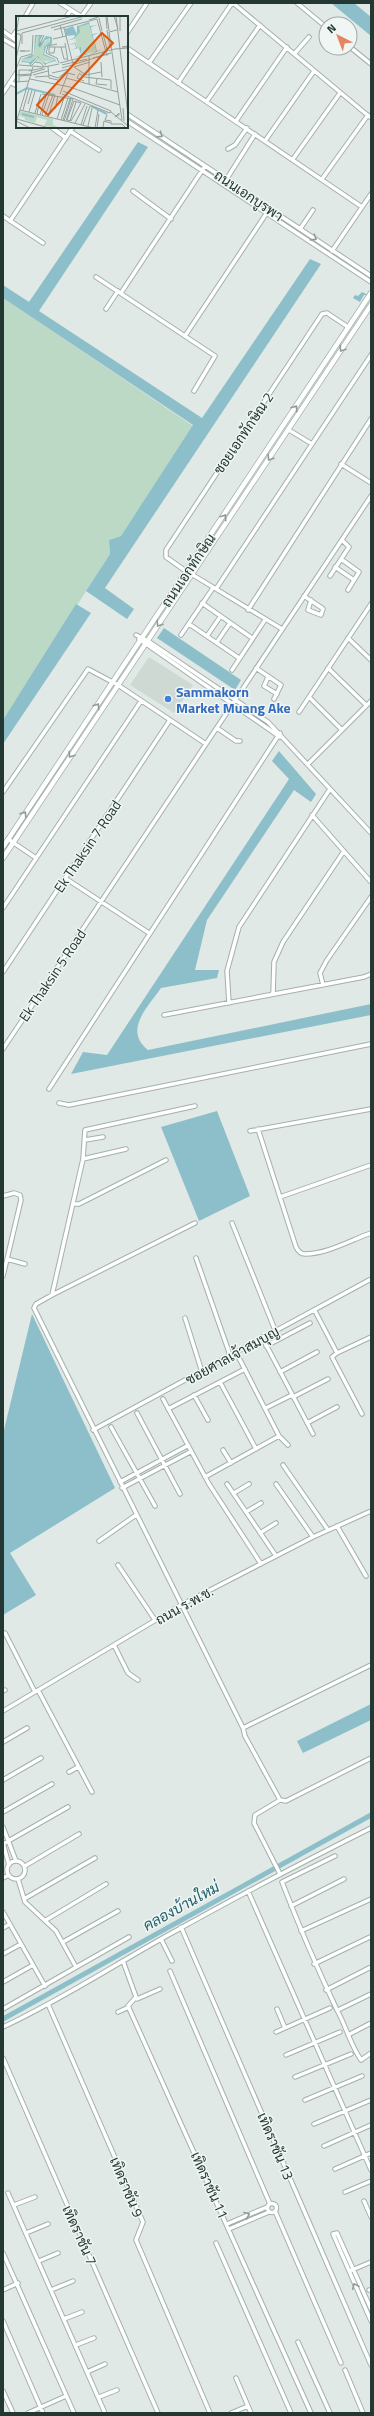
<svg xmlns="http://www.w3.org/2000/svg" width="374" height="2416" font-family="'Titillium Web',Sarabun,sans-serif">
  <rect width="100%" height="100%" fill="#e0e9e5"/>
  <path fill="#cfd9d4" d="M149 657 193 685 174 713 130 685Z"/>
  <path fill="#bbd9c4" d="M3 298 193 426 121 536 109 540 110 554 3 720Z"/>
  <path fill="#8dbfca" d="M331 3H354L371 17V36Z
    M138 142 148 147 39 311 202 418 310 259 321 264 105 588 134 609 127 619 86 591 110 554 109 540 121 536 193 425 3 298V285L29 302Z
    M362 292 368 295H364L360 302 353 298 355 295 358 296Z
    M76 604 91 613 3 744V720Z
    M164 628 241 680 235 690 157 638Z
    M279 751 316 794 311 802 294 790 207 920 195 970H219L217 978 161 988C148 1007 123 1030 148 1050L371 1004V1015L71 1074 83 1052 107 1055 289 779 272 761Z
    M217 1111 250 1196 199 1221 161 1127Z
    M32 1314 115 1488 10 1553 36 1595 3 1615V1434Z
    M371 1704V1720L303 1753 297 1741Z"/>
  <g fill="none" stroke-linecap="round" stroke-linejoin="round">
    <path stroke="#8dbfca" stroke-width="5" d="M3 2019 371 1815"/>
    <defs>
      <path id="minor" d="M60 3 82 17
        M233 3 371 118
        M297 3 326 27
        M25 17 33 3
        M66 17 71 10
        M81 17 91 3
        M3 31 17 41
        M127 33 147 3
        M12 37 17 30
        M3 39 17 47
        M350 47 371 64
        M127 48 362 207
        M295 53 309 37
        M149 63 191 3
        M10 82 17 86
        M178 83 232 3
        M3 93 17 72
        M207 101 260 25
        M127 114 371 276
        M127 121 371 282
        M236 121 287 47
        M51 127 66 138
        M70 131 99 150
        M265 141 314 71
        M228 149 235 145 247 128
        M293 159 340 93
        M322 179 368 115
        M226 180 255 134
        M133 191 171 219
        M3 216 43 243
        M10 221 73 127
        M300 229 313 210
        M332 251 371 194
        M96 277 215 356 194 391
        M121 293 205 166
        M106 309 118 291
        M185 336 266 214
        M289 430 312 444
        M341 464 371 483
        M341 559 359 572 348 590
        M335 567 354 580
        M187 572 166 557V550L322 314 327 313 348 327
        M193 575 282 629
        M330 576 349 547 342 540
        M216 589 371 355
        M304 596 322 608 323 609 321 615 308 610 311 600
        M202 603 252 638
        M248 610 371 419
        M189 624 239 658
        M136 635 148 641 268 722 371 833
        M181 635 213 588
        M207 636 220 617
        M348 638 371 660
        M139 639 280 737
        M217 642 230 623
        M256 668 281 685 274 699
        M328 668 366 705
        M232 670 265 620
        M268 677 264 686 277 694
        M309 697 342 730
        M299 712 371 604
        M217 728 236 741H240
        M308 764 371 701
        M3 792 88 669 118 685 206 744
        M312 815 371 882
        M8 839 36 858
        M65 878 149 933
        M3 908 141 701
        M3 972 170 720
        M323 985 320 973 327 960 371 897
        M273 994 274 962 283 942 344 851
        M229 1003 227 971 239 927 330 789
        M164 1015 364 977 371 974
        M3 1049 371 496
        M49 1089 280 733
        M59 1103 69 1105 371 1044
        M258 1129 296 1247C298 1251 301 1254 305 1254 327 1254 351 1240 371 1233
        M250 1131 371 1109
        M85 1140 103 1137
        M83 1159 126 1149
        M3 1196 14 1193 20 1195 21 1200 3 1276
        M280 1197 371 1165
        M73 1204H79L166 1160
        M195 1223 52 1295 36 1304 34 1308 243 1728 245 1736 280 1800
        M232 1223 275 1330
        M196 1258 230 1355
        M7 1259 25 1264
        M52 1295 83 1159 85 1130 195 1106
        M315 1311 337 1353
        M185 1318 202 1372
        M262 1337 313 1434
        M266 1346 310 1323
        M239 1358 279 1436 288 1445
        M280 1372 317 1352
        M220 1382 256 1449
        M194 1395 208 1420
        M293 1397 328 1379
        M163 1399 209 1484 261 1564
        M266 1408 292 1395
        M168 1409 245 1369
        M137 1413 180 1494
        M362 1414 332 1357 337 1353 371 1337
        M307 1423 337 1407
        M111 1427 155 1506
        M93 1430 371 1279
        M223 1450 231 1463
        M283 1465 328 1530
        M205 1477 279 1436
        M120 1482 187 1446
        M227 1484 276 1556
        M276 1484 313 1537
        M122 1488 190 1452
        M234 1493 249 1484
        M246 1512 261 1503
        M337 1526 366 1576
        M260 1533 276 1523
        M99 1541 136 1515
        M118 1565 155 1620
        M5 1633 35 1692
        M114 1645 128 1673 138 1680
        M38 1690 92 1792
        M3 1691 5 1690
        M3 1711 181 1605 313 1537 371 1511
        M243 1728 371 1665
        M3 1742 27 1728
        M69 1772 78 1767
        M3 1780 41 1758
        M3 1812 52 1784
        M3 1827 16 1861
        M3 1843 9 1865
        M3 1844 68 1807
        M335 1856 282 1882C299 1926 317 1968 337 2010 346 2026 350 2044 361 2060L371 2053
        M7 1870a9 9 0 1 1 18 0a9 9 0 1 1-18 0Z
        M25 1866 79 1834
        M280 1874 254 1823 255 1815 280 1800 286 1801 371 1758
        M3 1878 9 1875
        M18 1879 25 1902 56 1931 76 1967
        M248 1891 371 2170
        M24 1899 95 1858
        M291 1906 344 1879
        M3 1912 45 1986
        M46 1920 106 1884
        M181 1927 371 2365
        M3 1928 10 1924
        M301 1931 371 1899
        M161 1939 172 1961
        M63 1942 118 1911
        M3 1954 21 1944
        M123 1961 136 1997 128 2006 311 2413
        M314 1964 370 1937
        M170 1971 270 2204
        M3 1982 33 1965
        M326 1990 371 1967
        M137 1999 160 1989
        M48 2004 143 2222 136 2240 210 2413
        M3 2009 129 1937
        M277 2009 285 2028
        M338 2010 371 1994
        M118 2012 129 2007
        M3 2027C61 2000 114 1965 170 1934 236 1897 303 1862 371 1828
        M276 2032 330 2008
        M348 2035 371 2023
        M286 2055 340 2032
        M3 2058 158 2413
        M295 2077 351 2054
        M305 2100 362 2076
        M314 2124 371 2100
        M324 2146 371 2125
        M335 2169 371 2153
        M345 2192 371 2181
        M8 2193 105 2413
        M364 2201 371 2217
        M267.5 2208a4.5 4.5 0 1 1 9 0a4.5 4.5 0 1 1-9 0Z
        M14 2205 35 2197
        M275 2211 341 2363
        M227 2224 267 2207
        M229 2229 269 2212
        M26 2233 48 2224
        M216 2243 291 2413
        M3 2253 74 2413
        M39 2261 58 2253
        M352 2270 371 2262
        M3 2290 18 2283
        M51 2290 73 2281
        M369 2290H371
        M371 2309 337 2233 333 2234 371 2321
        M64 2319 82 2312
        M3 2321 43 2413
        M298 2342 330 2413
        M76 2345 94 2338
        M345 2370 363 2413
        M87 2372 105 2364
        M236 2378 251 2413
        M3 2391 13 2413
        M99 2397 117 2390
        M28 2413 66 2396
        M231 2413 248 2406"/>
      <path id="tertiary" d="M3 847 371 293
        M3 858 371 305"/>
    </defs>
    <use href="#minor" stroke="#a4b0ac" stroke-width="5.5"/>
    <use href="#tertiary" stroke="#a4b0ac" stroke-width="6"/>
    <use href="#minor" stroke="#fff" stroke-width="3.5"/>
    <use href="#tertiary" stroke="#fff" stroke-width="4.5"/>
  </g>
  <defs><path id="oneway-chevron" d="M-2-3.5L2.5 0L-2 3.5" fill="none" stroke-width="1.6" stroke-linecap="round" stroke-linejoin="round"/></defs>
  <g stroke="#919c99">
    <use href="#oneway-chevron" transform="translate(160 135) rotate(34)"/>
    <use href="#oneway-chevron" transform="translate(314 238) rotate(33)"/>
    <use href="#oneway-chevron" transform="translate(342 349) rotate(123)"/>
    <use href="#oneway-chevron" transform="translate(295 408) rotate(-57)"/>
    <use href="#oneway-chevron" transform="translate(270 458) rotate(124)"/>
    <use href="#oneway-chevron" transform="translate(224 517) rotate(-56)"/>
    <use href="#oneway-chevron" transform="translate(159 624) rotate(124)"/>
    <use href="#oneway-chevron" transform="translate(97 706) rotate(-56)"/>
    <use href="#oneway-chevron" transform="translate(71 755) rotate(124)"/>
    <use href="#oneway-chevron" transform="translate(24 814) rotate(-56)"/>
    <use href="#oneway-chevron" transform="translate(247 2215) rotate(-22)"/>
    <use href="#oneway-chevron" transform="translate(355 2286) rotate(-114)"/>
  </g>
  <circle fill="#3f7fe0" stroke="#f0f6f3" stroke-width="1.5" cx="168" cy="699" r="4"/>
  <g text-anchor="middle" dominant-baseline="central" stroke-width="3" stroke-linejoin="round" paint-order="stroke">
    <g font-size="14" fill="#233833" stroke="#f0f6f3">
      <text transform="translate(249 195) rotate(34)">ถนนเอกบูรพา</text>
      <text transform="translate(243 433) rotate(-56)">ซอยเอกทักษิณ 2</text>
      <text transform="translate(188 570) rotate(-56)">ถนนเอกทักษิณ</text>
      <text transform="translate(87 846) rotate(-56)">Ek Thaksin 7 Road</text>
      <text transform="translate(52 975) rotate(-56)">Ek Thaksin 5 Road</text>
      <text transform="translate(232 1355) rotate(-29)">ซอยศาลเจ้าสมบุญ</text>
      <text transform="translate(184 1605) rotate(-29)">ถนน ร.พ.ช.</text>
      <text transform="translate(276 2146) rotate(67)">เทิดราชัน 13</text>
      <text transform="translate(210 2185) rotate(66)">เทิดราชัน 11</text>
      <text transform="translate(127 2187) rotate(67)">เทิดราชัน 9</text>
      <text transform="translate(80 2235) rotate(66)">เทิดราชัน 7</text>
    </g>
    <g font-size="14" font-weight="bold" fill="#366cbe" stroke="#f0f6f3" text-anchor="start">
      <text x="176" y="691">Sammakorn<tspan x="176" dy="16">Market Muang Ake</tspan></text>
    </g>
    <g font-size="15" font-style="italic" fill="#23606e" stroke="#f0f6f3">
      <text transform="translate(181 1906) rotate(-29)">คลองบ้านใหม่</text>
    </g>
  </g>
  <g transform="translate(16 16)">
    <rect width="112" height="112" fill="#e0e9e5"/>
    <path d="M73 8 80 35 66 39 64 31 61 32 59 22 63 16V11ZM25 20 22 31 33 22 34 26 27 34 28 39 39 45 6 46 7 43 18 39 20 21ZM4 95 37 103V109L44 112 28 110 31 104 21 101 19 107 9 104V102L3 99Z" fill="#bbd9c4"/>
    <path d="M73 6 74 10 82 9 75 11 76 18 84 17 77 19 78 27 86 25 79 27 81 35 88 33 73 39 80 35 73 8 63 11 64 16 58 23 61 32 65 31V38H72L56 42 65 39 63 32 54 34 60 32 59 28 52 29 59 27 58 23 52 24 58 22 59 19 50 20 49 13 57 10 61 18V9L62 10ZM19 19H27L24 24 25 27 30 20 36 21V28L30 31 28 38 39 43 41 48 39 45 30 48V50L25 45 30 47 39 44 27 39 28 31 34 26V22L29 24 24 32 22 30 23 20 20 21V25L18 39 15 42 7 43 6 45 14 46 22 40 25 43 21 41 14 50 13 47 6 46 5 49 6 43 18 38Z" fill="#8dbfca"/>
    <path fill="none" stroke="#8dbfca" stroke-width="2" d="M0 78 11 72 39 79M75 90 91 98M6 98 18 101"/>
    <path fill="none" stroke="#94a29e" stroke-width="1" d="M90 0 91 13M91 0 93 15M98 0 102 13M100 0 112 99M83 2 86 15M81 3 91 40M73 4 85 0M44 9 47 21M35 12 66 3M48 12 57 48M38 14 81 3M91 14 94 32M101 14 93 16 106 104M0 15 57 0M104 15V0M87 18 91 33M0 19 3 0M37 23 50 20M49 27 52 45M6 28V17L69 0M26 28 23 30 28 19M41 28 32 30 30 37 41 42 43 47M112 30 106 31H112M39 31 38 37H33V31H49M45 31 48 43H51M9 35H4H14M73 40V68M77 42 95 37M0 43 5 21 4 18H1M85 46 86 61M44 47 99 33 112 32M3 49 28 51 43 48M46 49 71 43M15 50 19 46 25 47 28 51M32 50 33 62 42 64M58 51 70 59 85 56M58 51 74 46M46 52 95 37M0 53 5 41 16 38 17 19M13 55 27 52M15 57 29 53M63 57 68 61 95 64V73M63 58 61 62 68 65M0 59 15 58M17 59 32 55M33 59 42 62 54 53 36 57M3 60 16 59M19 61 33 60M50 62 102 76M14 63 54 71 104 89M81 63 80 68 91 69M0 66 13 65M3 66V54H16M26 78 57 83 50 105M44 78 52 57 59 59M46 78 94 97 95 95 47 75M58 85 65 87 55 105 51 104ZM12 88 16 74M107 92 108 105M39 93 42 80M4 94 78 112M7 94 13 73M13 96 19 75M95 96 111 109M19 97 25 78M103 97V99L99 101ZM21 98 24 83M24 99 31 77M26 99 33 78M91 99 89 104 95 105V108M29 100 37 79M32 101 39 79M1 103 33 112M41 103 48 82M45 104 52 82M47 104 54 83M0 105 14 112M48 105 55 83M54 105 60 86M0 107 17 51M59 107 69 88M95 108H106L110 112M65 109 71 90M67 109 74 90M72 110 76 92M87 111 88 105 94 107M79 112 82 94M81 112 83 98"/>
    <path fill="#de570e" fill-opacity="0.15" stroke="#de570e" stroke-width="2" d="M86 17 97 27 32 99 21 89Z"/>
    <rect width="112" height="112" fill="none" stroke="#233833" stroke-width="2"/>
  </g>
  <rect width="374" height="2416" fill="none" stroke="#233833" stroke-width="8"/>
  <g transform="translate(338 36) rotate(318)"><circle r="19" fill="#f0f6f3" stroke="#9eaaa6"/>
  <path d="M0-3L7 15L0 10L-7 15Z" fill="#e48664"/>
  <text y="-6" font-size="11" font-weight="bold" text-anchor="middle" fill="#233833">N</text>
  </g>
</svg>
